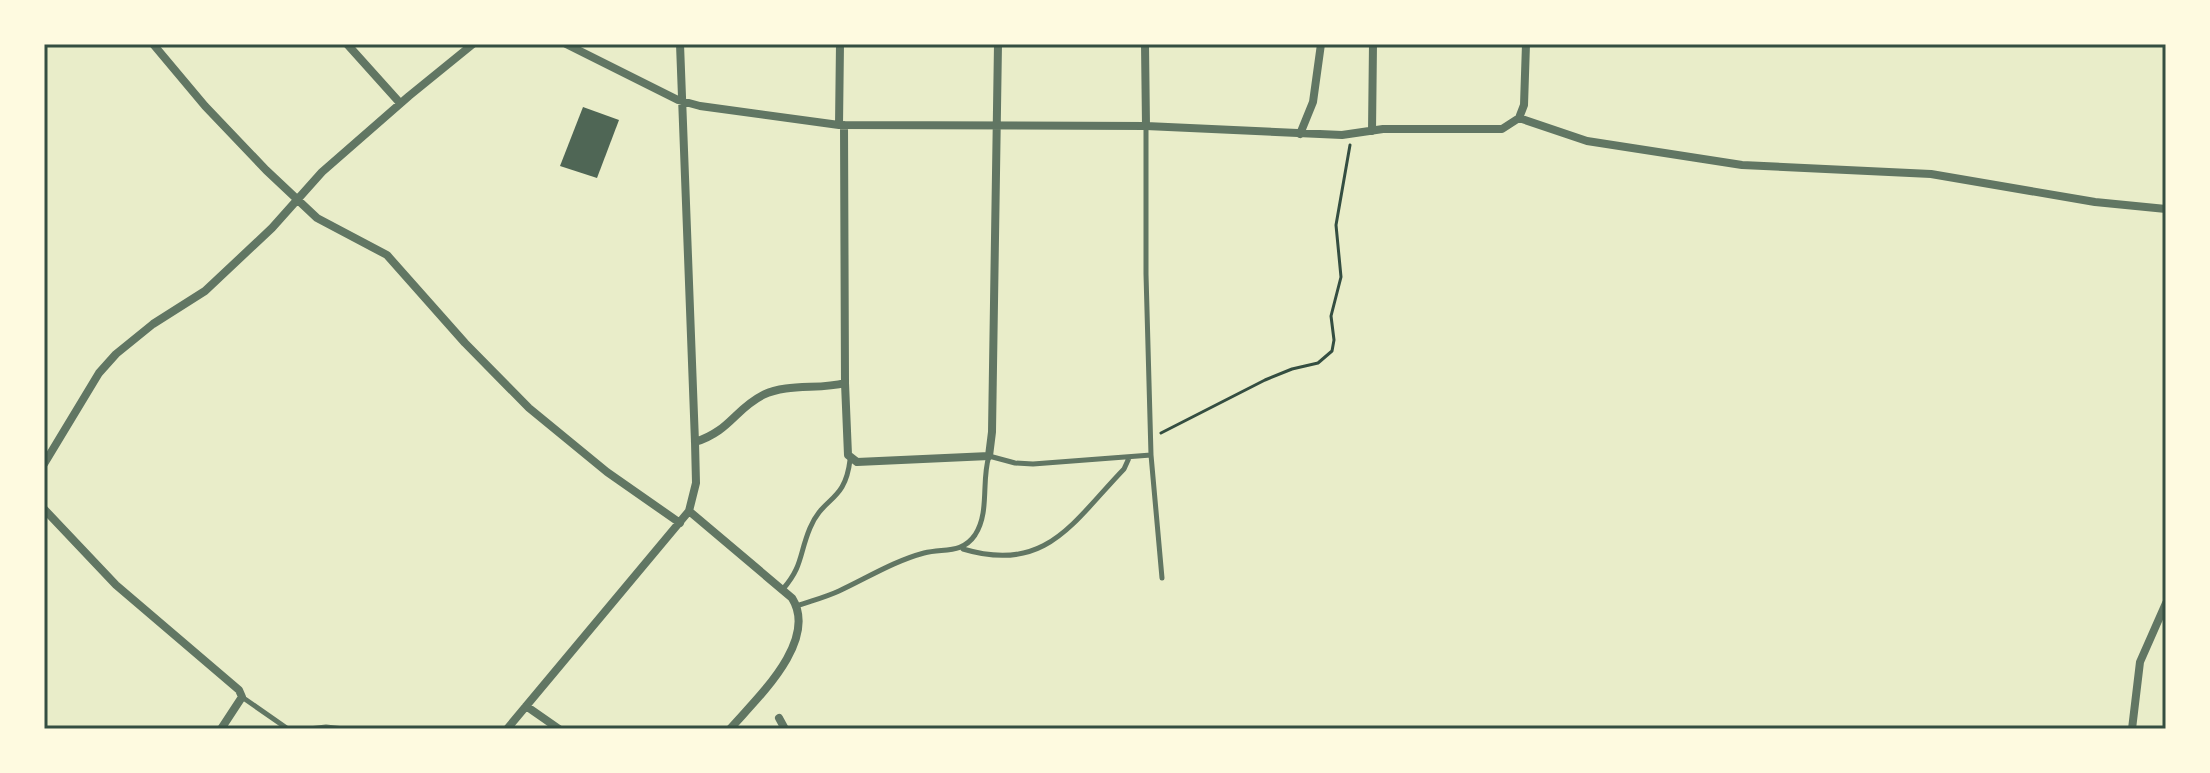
<svg xmlns="http://www.w3.org/2000/svg" width="2210" height="773" font-family="Arial,sans-serif">
  <rect width="100%" height="100%" fill="#e9edc9"/>
  <path fill="#4f6655" d="M583 107 619 120 597 178 560 166Z"/>
  <g fill="none" stroke-linecap="round" stroke-linejoin="round">
    <path stroke="#344e41" stroke-width="3" d="M1161 433 1265 380 1292 369 1318 363 1332 351 1334 340 1331 316 1341 277 1336 225 1350 145"/>
    <path stroke="#617663" stroke-width="5" d="M1146 126V274L1151 455 1162 578
      M963 549C1046 574 1072 523 1124 469L1129 458
      M783 589C803 566 799 554 810 528 823 496 845 503 850 460
      M797 606C811 601 826 597 839 591 867 578 894 561 924 553 944 548 962 554 975 535 990 512 981 481 989 456L1015 463 1033 464 1151 455
      M242 697 288 729
      M309 729 326 727 344 729"/>
    <path stroke="#617663" stroke-width="8" d="M153 44 205 106 266 170 317 218 387 255 465 343 529 408 607 472 680 523
      M347 44 400 103
      M566 44 678 100 700 106 839 125 1146 126 1342 135 1383 129H1502L1519 118 1524 105 1526 44
      M1145 44 1146 126
      M1519 118 1587 141 1742 165 1931 174 2095 202 2166 209
      M839 125 840 44
      M1372 131 1373 44
      M1300 134 1313 102 1321 44
      M845 383 848 455 857 462 989 456 992 432 998 44
      M695 442C730 431 735 409 763 395 788 383 819 390 845 383L844 125
      M44 464 99 373 116 354 153 324 205 291 272 228 322 172 409 96 473 44
      M44 509 116 585 239 690 242 697 221 729
      M689 511 792 598C819 641 757 698 730 729
      M526 706 559 729
      M779 718 785 729
      M507 729 689 511 696 483 695 442 680 44
      M2132 729 2140 662 2166 603"/>
  </g>
  <rect width="2210" height="773" fill="none" stroke="#fefae0" stroke-width="92"/>
  <rect x="46" y="46" width="2118" height="681" fill="none" stroke="#344e41" stroke-width="3"/>
</svg>
